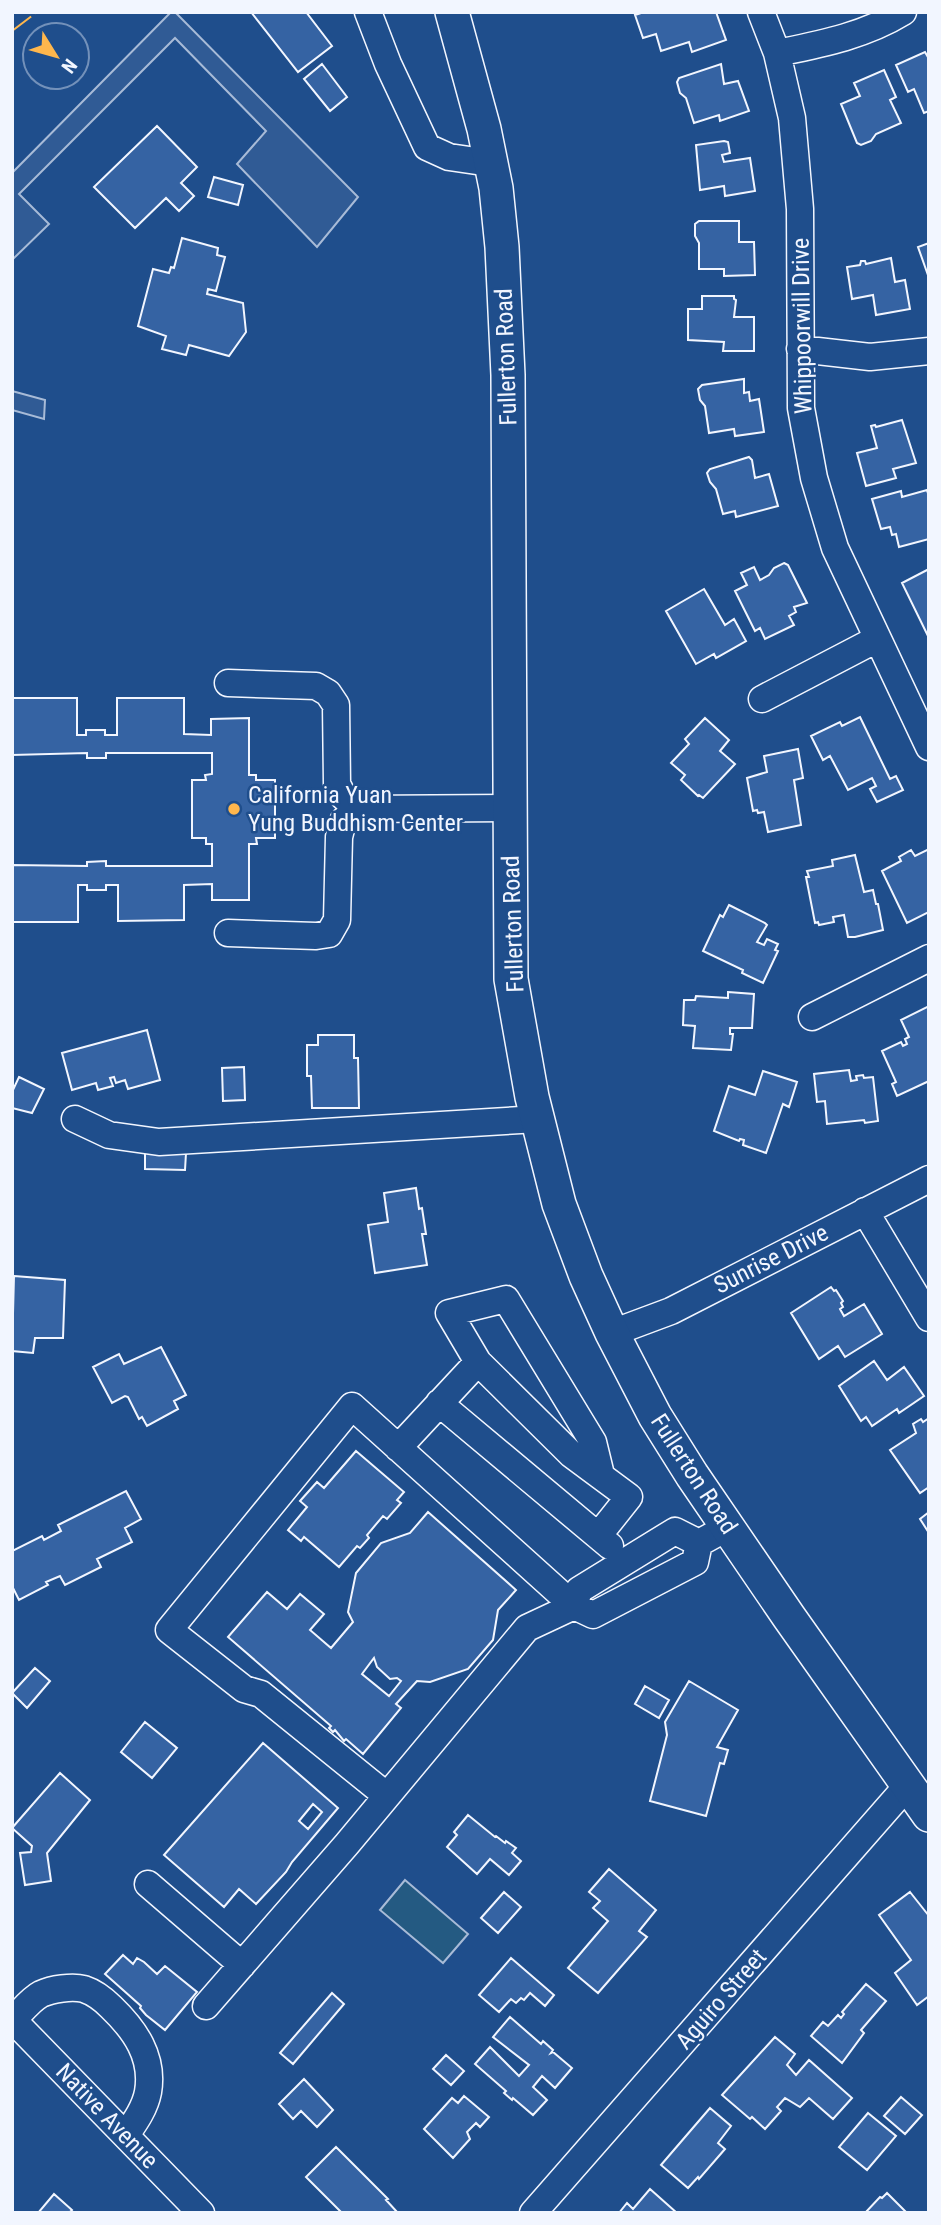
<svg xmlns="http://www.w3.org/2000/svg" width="941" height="2225" font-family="'Roboto Condensed',sans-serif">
  <rect width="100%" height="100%" fill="#1f4e8c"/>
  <path fill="#245a82" stroke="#a8bbd7" stroke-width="2" d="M405 1880 468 1934 443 1963 380 1910Z"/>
  <path fill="#305b95" stroke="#a8bbd7" stroke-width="2" d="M171 12H175L358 197 317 247 237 164 266 131 175 38 19 194 49 224 12 260V173Z
    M12 391 45 400 44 419 12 410Z"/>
  <path fill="#3563a3" stroke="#f2f6ff" stroke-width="2" fill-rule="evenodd" d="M251 12H306L332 46 298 72Z
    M644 12H716L726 40 692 52 689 42 661 51 656 34 643 38 635 15Z
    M925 52 929 59V111L924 113 914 89 908 92 896 65Z
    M322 64 347 97 330 111 304 79Z
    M721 64 724 84 738 81 749 111 720 121 719 115 694 123 686 98 680 93 677 82 679 78Z
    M884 70 896 97 890 100 901 123 876 134 871 141 861 145 857 143 841 104 860 96 854 83Z
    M157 126 197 167 181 183 194 196 179 211 166 198 135 228 94 187Z
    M724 141 728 142 730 153 722 155 724 162 750 158 755 191 725 196 724 186 700 190 696 145Z
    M214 177 243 185 238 205 208 197Z
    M699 221H739V242H754L755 275 724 276V269H699V243L695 236V224Z
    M182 238 218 248 217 255 225 257 216 291 208 289 207 294 243 303 246 332 229 356 189 345 186 355 162 349 166 336 138 326 153 269 169 273 171 267 174 268Z
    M929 243V278L918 247Z
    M891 258 895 282 905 280 910 309 876 315 873 295 852 299 847 267 860 265 861 261H865L866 264Z
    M702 296H734V299L736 300 734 317H754V351H723L724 342 688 340V309H702Z
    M744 379V393L749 392 750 401 759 399 764 432 735 436 734 429 709 433 705 406 700 400 698 389 702 385Z
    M902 420 916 463 893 469 896 478 866 486 857 453 877 448 871 426 875 425 876 427Z
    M749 457 752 460 755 478 769 474 778 506 736 517 735 511 723 514 716 489 710 482 707 473 710 469Z
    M927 490 929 497V539L899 547 896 534 892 535 890 527 881 529 872 499 901 491 902 497Z
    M784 563 788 565 807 603 794 607 796 612 789 616 794 625 765 639 760 628 755 631 735 591 747 585 741 573 754 567 760 580 769 575 774 568Z
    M929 569V635L928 636 902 583Z
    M704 589 725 625 734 619 746 641 716 658 714 654 696 664 666 611Z
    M12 698H77V735H86V730H105V735H117V698H184V734L211 735V719L249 718V775H256V780H275V838H256L257 844H249V900H212V884L184 885V920L118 921V885H106V890H87V885H78V922H12V865L87 866V862L106 861V866H212V844H206V838H192V780H206L205 775 212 774V753H106V758H87V753L12 755Z
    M860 717 890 779 896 776 903 790 877 802 870 789 876 786 872 778 848 790 830 756 823 760 811 736 840 722 842 726Z
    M705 718 729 740 720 751 735 764 703 798 699 795 698 796 681 780 685 775 671 763 689 744 685 739Z
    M798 749 803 778 794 780 801 825 768 832 764 812 758 813 757 810 753 811 747 778 767 772 764 756Z
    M929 849V912L907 923 882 871 901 861 899 857 911 850 915 856Z
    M855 855 864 892 873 890 876 904H878L883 930 855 937H848L844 915 833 917 834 922 819 925 818 922 815 923 806 877H809L807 871 833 866 832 860Z
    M729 905 765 923 767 925 757 942 764 945 767 939 778 944 775 950 778 951 763 983 742 973 743 970 703 951 720 915 723 917Z
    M728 992 754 994 752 1028H730V1034H733L731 1050 693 1048 695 1026 683 1025 684 1000H695L696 996 728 998Z
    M929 1006V1081L897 1096 892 1084 896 1082 882 1051 901 1042 903 1046 907 1044 905 1039 909 1037 901 1020Z
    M147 1030 160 1080 128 1089 125 1080 116 1083 114 1077 110 1078 113 1086 98 1090 96 1083 72 1090 62 1053Z
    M318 1035H354V1058H358L359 1108H312L311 1076H307V1045H318Z
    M244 1067 245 1100 223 1101 222 1068Z
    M849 1070 851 1081 857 1080 856 1076 863 1075 864 1078 873 1077 878 1121 865 1123 864 1120 827 1124 825 1101 817 1102 814 1074Z
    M763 1071 797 1082 789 1107 783 1104 766 1153 743 1145 744 1140 740 1139 739 1141 714 1131 729 1086 755 1095Z
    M19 1077 44 1089 32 1113 12 1108V1092Z
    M145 1152 186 1153 185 1170 145 1169Z
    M416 1188 419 1209 422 1208 426 1234H422L427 1265 375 1273 368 1225 388 1222 384 1193Z
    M14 1276 65 1280 63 1338H35L33 1353 12 1351Z
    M831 1287 834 1291 836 1290 843 1301 841 1303 843 1307 840 1309 844 1316 864 1304 882 1334 845 1357 838 1346 819 1359 791 1313Z
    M161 1347 186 1395 174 1401 178 1409 147 1426 142 1417 139 1419 128 1397 125 1396 112 1403 93 1367 119 1354 124 1364Z
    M874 1361 887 1380 904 1367 924 1396 899 1413 897 1409 872 1426 866 1417 861 1421 839 1386Z
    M929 1418V1487L920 1493 890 1450 916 1433 913 1424 921 1419 923 1422Z
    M356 1451 404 1492 397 1500 401 1503 387 1519 383 1516 367 1535 369 1538 360 1548 357 1546 339 1567 304 1537 301 1541 288 1530 307 1507 300 1501 317 1482 324 1488Z
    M126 1491 141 1519 125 1528 132 1542 97 1559 101 1567 65 1585 60 1576 46 1582 48 1585 19 1600 12 1586V1551L42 1536 44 1540 61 1531 58 1525Z
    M428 1512 516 1590 498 1610 493 1640 468 1669 430 1682 417 1681 396 1704 401 1708 363 1754 346 1739 344 1741 335 1730 333 1732 329 1728 331 1726 228 1637 267 1592 287 1609 300 1594 324 1614 310 1630 331 1648 353 1622 348 1612 356 1573 381 1543 410 1533ZM374 1658 377 1667 390 1679 397 1678 401 1681 389 1696 362 1674Z
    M929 1512V1533L920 1519Z
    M35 1668 50 1681 27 1708 12 1693Z
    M689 1681 738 1710 717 1747 728 1750 724 1764 720 1763 706 1816 650 1801 667 1735 665 1722Z
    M645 1686 669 1700 659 1718 635 1704Z
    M145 1722 177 1748 152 1778 121 1752Z
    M263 1743 338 1808 292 1862 286 1872 256 1904 239 1889 224 1907 164 1855ZM313 1804 322 1812 308 1829 299 1821Z
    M60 1773 90 1800 47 1853 51 1881 25 1885 20 1853 31 1852 32 1846 12 1828Z
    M468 1815 495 1837 496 1836 505 1843 506 1841 516 1848 512 1853 521 1861 509 1875 490 1859 477 1874 447 1847 457 1835 454 1832Z
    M609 1869 656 1910 639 1931 647 1937 598 1993 568 1968 608 1921 593 1908 600 1901 589 1892Z
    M504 1892 521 1907 498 1933 481 1918Z
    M910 1892 929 1916V1996L917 2005 895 1973 911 1960 879 1915Z
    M123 1955 133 1964 137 1958 144 1962 157 1974 165 1966 197 1992 165 2030 146 2015 140 2008 141 2006 105 1974Z
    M511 1958 554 1995 545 2006 530 1993 524 2000 521 1998 516 2003 511 1999 499 2012 479 1995Z
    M866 1984 886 2001 861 2030 864 2033 842 2063 811 2036 823 2022 828 2026 838 2015 841 2018 844 2014 842 2012Z
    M332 1993 344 2004 293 2064 280 2053Z
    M510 2017 541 2044 543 2041 553 2050 551 2053 553 2052 572 2068 555 2088 542 2076 533 2087 547 2100 533 2115 513 2098 512 2100 504 2093 506 2091 475 2064 490 2047 519 2076 529 2065 493 2037Z
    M775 2037 795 2054 787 2065 796 2075 809 2060 852 2098 833 2119 809 2098 800 2107 785 2098 777 2107 781 2111 765 2129 752 2117 750 2119 722 2095Z
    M446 2055 464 2071 451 2085 433 2069Z
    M304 2079 333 2110 317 2127 301 2111 293 2119 279 2104Z
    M464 2096 489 2117 480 2127 476 2123 467 2132 470 2139 453 2158 424 2129 452 2098 458 2103Z
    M901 2097 922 2115 905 2134 884 2116Z
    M710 2108 731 2126 718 2143 725 2149 699 2179 698 2177 688 2188 661 2165Z
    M868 2113 896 2136 867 2170 839 2147Z
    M336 2147 388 2199 386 2200 398 2213H342L306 2177Z
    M650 2189 677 2213H619L627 2203 633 2209Z
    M887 2193 907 2213H865L880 2197 882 2198Z
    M54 2194 72 2210 69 2213H38Z"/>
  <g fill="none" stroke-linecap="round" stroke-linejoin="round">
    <defs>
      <path id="minor" d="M368 12 388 64 427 147 449 157 490 163
        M761 12 777 53 792 118 800 209 801 408 814 478 835 548 929 747
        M777 53C821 44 864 36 903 12
        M800 349 870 357 929 351
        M228 683 316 686 328 693 336 705 337 784 343 796 357 809
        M762 699 877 639
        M228 933 316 936 329 934 337 920 339 837 343 821 357 809 510 808
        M812 1017 929 958
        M75 1119 109 1135 159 1142 538 1119
        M865 1211 929 1318
        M612 1333 671 1311 929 1179
        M439 1403 610 1546
        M398 1448 478 1362
        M598 1536 629 1497 571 1454 478 1362 449 1313 506 1299 593 1442 601 1475
        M699 1543 675 1531 579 1590 574 1606 593 1615 695 1562 699 1543 728 1527
        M148 1884 242 1965
        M206 2006 347 1844 527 1628 574 1606 352 1406 169 1630 244 1689 261 1694 387 1796
        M12 2019 201 2213
        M13 2020C21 2012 31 1999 41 1994 52 1989 72 1986 84 1989 93 1992 104 2000 111 2007 135 2030 154 2057 148 2092 145 2108 135 2122 126 2135
        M533 2213 908 1785"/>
      <path id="major" d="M452 12 484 129 496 188 502 247 508 375 511 979 532 1097 559 1204 586 1276 612 1333 655 1416 692 1475 789 1617 929 1815"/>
    </defs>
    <use href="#minor" stroke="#f2f6ff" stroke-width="29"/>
    <use href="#major" stroke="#f2f6ff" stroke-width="36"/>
    <use href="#minor" stroke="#1f4e8c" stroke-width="26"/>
    <use href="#major" stroke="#1f4e8c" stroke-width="33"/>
    <path stroke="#ffb74d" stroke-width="2" stroke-dasharray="24 5 3.5 5" stroke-linecap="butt" d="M12 31 37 12"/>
  </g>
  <circle fill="#ffb74d" stroke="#1f4e8c" stroke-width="2.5" cx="234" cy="809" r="7"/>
  <g text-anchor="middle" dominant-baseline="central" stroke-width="5" stroke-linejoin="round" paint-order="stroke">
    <g font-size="24" fill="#f2f6ff" stroke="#1f4e8c">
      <text transform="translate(802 326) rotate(-91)">Whippoorwill Drive</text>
      <text transform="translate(506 357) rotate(-92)">Fullerton Road</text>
      <text transform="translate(513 924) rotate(-92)">Fullerton Road</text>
      <text transform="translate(771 1259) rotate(-27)">Sunrise Drive</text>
      <text transform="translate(694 1474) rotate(57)">Fullerton Road</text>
      <text transform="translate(721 1999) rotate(-49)">Aguiro Street</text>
      <text transform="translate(107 2116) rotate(46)">Native Avenue</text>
    </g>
    <g font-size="24" fill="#f2f6ff" stroke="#1f4e8c" text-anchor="start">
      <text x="248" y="795">California Yuan<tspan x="248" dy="28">Yung Buddhism Center</tspan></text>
    </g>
  </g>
  <rect width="941" height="2225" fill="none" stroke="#f2f6ff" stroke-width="28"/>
  <g transform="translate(56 56) rotate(127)"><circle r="33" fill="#1f4e8c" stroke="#7391ba" stroke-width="2"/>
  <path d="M0-5L12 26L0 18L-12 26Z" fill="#ffb74d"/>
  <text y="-10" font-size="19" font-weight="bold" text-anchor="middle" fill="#f2f6ff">N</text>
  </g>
</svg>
